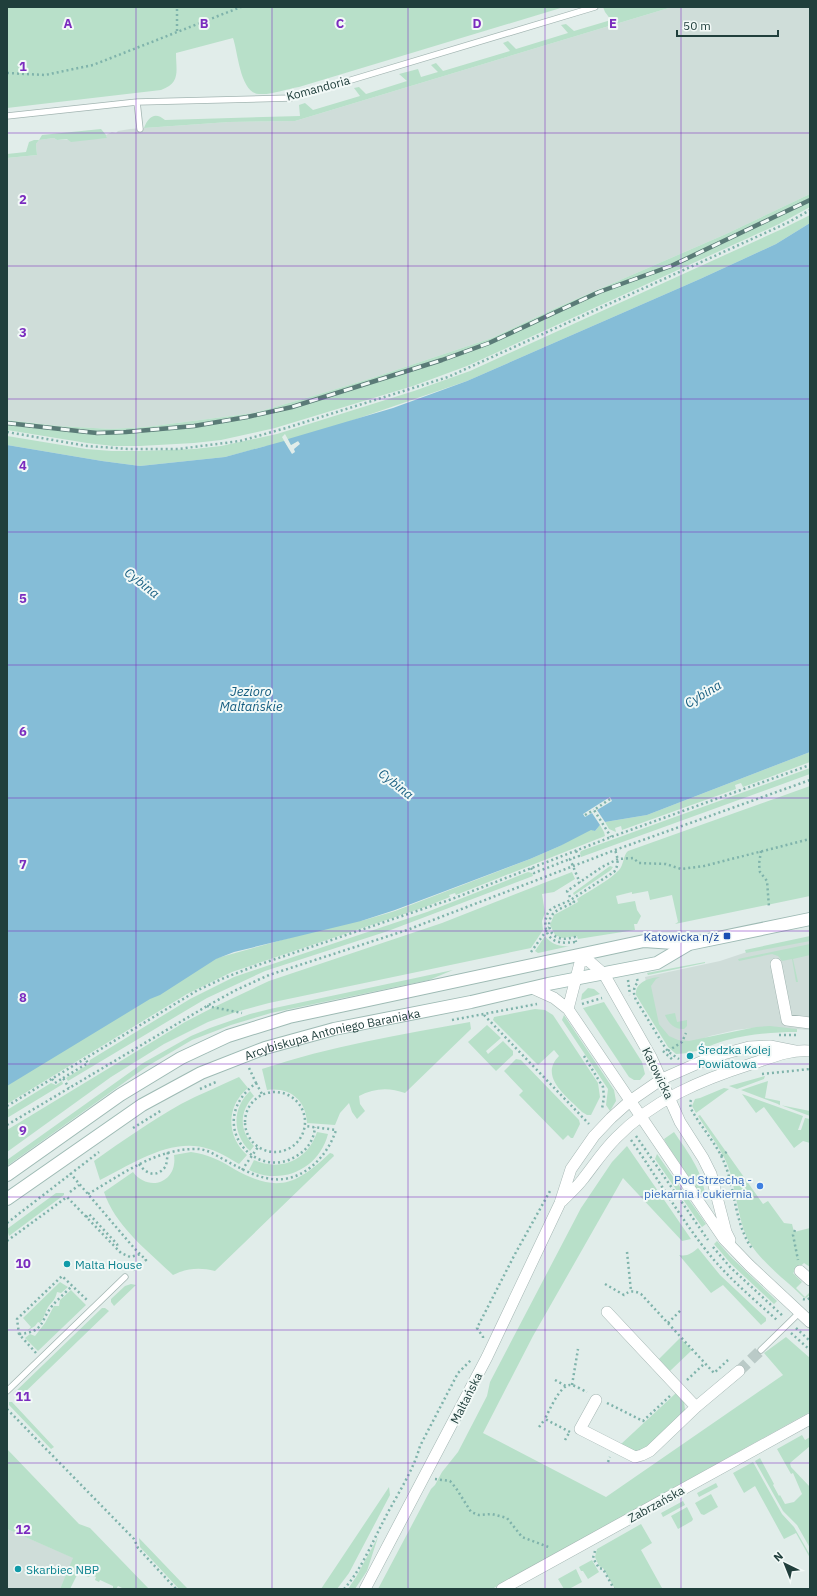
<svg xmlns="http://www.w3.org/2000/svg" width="817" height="1596" font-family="'IBM Plex Sans',sans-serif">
  <rect width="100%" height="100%" fill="#e1edea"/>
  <path fill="#cfddd9" d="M672 7H810V194L726 234 556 308 492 338 372 378 313 396 254 413 146 427 111 429 58 426 7 420V158L37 155 36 144 39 140 54 138 57 140 107 138 106 135 112 132 116 133 118 131 130 129 229 122 295 121Z
    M810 939V1030L761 1027 736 1030 710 1036 685 1045 668 1037 654 1020 645 977 720 961 747 952Z
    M7 1529 74 1558 60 1589H7Z"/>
  <path fill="#b8e0c9" d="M7 7H564L299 87C286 89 272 95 259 94 240 93 238 52 233 38L176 53C176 71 181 83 161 90L7 108Z
    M603 7H672L295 121 229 122 144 128C148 117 155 111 165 120L300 116 299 105 305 103 313 110 360 96 354 88 359 87 366 94 407 81 399 74 418 69 421 77 438 72 431 65 436 63 443 71 510 51 503 43 508 41 516 49 568 33 561 25 566 24 574 31 611 20 605 12Z
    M101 129 106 135 107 138 71 142 67 139 57 140 54 138 39 140 36 144 37 155 7 158V154L26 152 29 142 34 140H39L42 135Z
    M810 194V207L779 224 467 366 413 386 275 428 221 440 194 443 140 446H113L87 443 7 430V420L58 426 111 429 146 427 254 413 313 396 372 378 492 338 556 308 726 234Z
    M810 215V223L776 244 700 279 467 381 307 436 291 445 285 434 282 437 288 448 266 446 225 457 140 466 102 461 7 445V436L86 449 112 451H140L194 449 221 446 277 434 414 391 470 371 782 229Z
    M810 752V762L743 787 741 783 735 785 736 789 622 830 621 826 615 828 616 832 609 829 605 822 647 815Z
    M810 768V774L581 857 580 853 581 851Z
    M810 786V896L675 924 678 922 672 895 650 900 648 891 632 894V892L616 896 618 904 635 901 637 910 641 916 637 924H634L635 930 578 939 577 936 562 938 555 935 550 925 554 915 578 902 577 899C589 891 610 880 619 870 624 865 623 855 628 851Z
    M600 825 604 832 605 836 456 895 455 893 449 895 450 897 425 907 232 972 187 994 7 1104V1082L199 963 357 919 361 921 395 911 530 859 560 846 586 827 595 831Z
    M610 866 613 867 611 870 574 895 573 893Z
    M528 872 532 873 533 876 388 931 265 971 207 998 180 1014 68 1081 66 1078 89 1064 90 1060 190 999 234 977 427 912Z
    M572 872 575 879 554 892 542 894 545 913 542 921 543 930 531 948 269 1003 236 1012 208 1022 164 1044 111 1077 7 1152V1130L185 1022 212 1008 269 981 442 923Z
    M545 936C551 944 559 947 570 946L538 953 535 951Z
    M810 936V941L746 953 745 950Z
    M810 944V955L793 959 798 982H796L792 959 782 961 778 956 772 954 739 961 738 959Z
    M705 962V963L648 975 647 973Z
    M453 970 429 980 271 1013 231 1025 192 1040 146 1067 7 1166V1160L143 1063 191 1036 210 1028 250 1014 270 1009Z
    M660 977 656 979 651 986 659 1024 669 1036 678 1040 689 1041 756 1027 770 1026 797 1029V1032C773 1032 750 1034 727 1040 709 1045 695 1054 676 1054L668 1047 636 995C635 982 649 978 660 977Z
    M588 988 594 989 600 994 581 1000 582 994Z
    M604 1002 642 1062 645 1074 640 1080H634L629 1077 583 1008Z
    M535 1009 545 1010 553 1015 598 1083 600 1097 591 1115H587L582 1112C568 1097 538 1077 559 1056L554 1050 538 1065 493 1020 494 1017Z
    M675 1013 677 1022 687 1020V1026L684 1029C675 1030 668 1023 665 1015Z
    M564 1015 614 1090 616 1101 610 1111 606 1105 608 1089 562 1020Z
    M470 1022 471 1029 405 1093C389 1087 374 1088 359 1096L360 1104 365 1111 357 1119 352 1112 349 1103 340 1113 335 1125 307 1123C306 1100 290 1087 267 1090L262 1069C330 1046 400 1035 470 1022Z
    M487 1025 501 1038 486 1051 488 1054 503 1041 513 1051V1055L496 1071 468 1042Z
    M516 1059 521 1060 579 1120 580 1124 573 1138H571L568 1135 563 1140 519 1095 523 1091 504 1071Z
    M765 1076 764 1079 737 1089 729 1086Z
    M239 1077 248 1088C226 1106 226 1136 247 1155L239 1164C230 1159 220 1152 209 1149 172 1136 132 1164 100 1180L94 1161C122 1141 151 1121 181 1104 200 1094 220 1086 239 1077Z
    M62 1081 63 1084 7 1118V1110L51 1083 56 1085Z
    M768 1081 765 1098 780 1101V1105L810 1111V1116L741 1090Z
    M724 1088 729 1089 696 1113 692 1106 695 1099 700 1098Z
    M250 1091 254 1096C239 1111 239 1131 254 1146L250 1151C232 1134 232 1108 250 1091Z
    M742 1094 803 1116 798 1130H801L805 1118 810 1119V1143L803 1141 794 1148 764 1107 756 1113Z
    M700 1115 763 1204 768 1201 784 1223 792 1224 794 1232 810 1228V1267L804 1263 793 1273 802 1282 796 1288 805 1297 810 1292V1295L806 1298 803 1297C786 1280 763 1264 750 1243 739 1225 736 1192 730 1172 724 1152 709 1134 698 1116Z
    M317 1132 328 1134C319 1169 282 1186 249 1170L254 1160C281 1172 308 1160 317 1132Z
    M674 1132C687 1151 702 1170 705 1194L704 1196 700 1194 666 1143 664 1139Z
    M627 1146 691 1239 682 1241 623 1178 533 1336 483 1433 606 1497 783 1375 764 1353 786 1337 810 1358V1412L492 1589H378L431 1489 435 1485 442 1472 458 1452 487 1396 490 1382 581 1208 612 1162Z
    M191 1152C207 1154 220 1160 234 1169 277 1193 295 1186 330 1153L333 1154 334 1156 215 1271C200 1267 187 1268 173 1275 148 1251 115 1226 104 1192L133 1172C149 1193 178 1182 174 1155Z
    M657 1154 706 1224 702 1227 655 1159Z
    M56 1193H64V1195L9 1236 7 1229Z
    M717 1241 730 1256 777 1301 774 1304 731 1264 714 1244Z
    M698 1248 720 1275 766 1318V1321L761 1325 723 1285 711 1293 679 1255C687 1257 692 1253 698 1248Z
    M60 1282 68 1287 61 1293 57 1292C55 1301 52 1301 48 1307 45 1313 44 1318 40 1323L38 1322 35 1326 27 1331 31 1327 23 1318Z
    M131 1284 136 1285 114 1306 111 1302V1299L125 1286Z
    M71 1290 86 1305 38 1351 25 1338 30 1334 35 1336 45 1323 54 1306H59L60 1300Z
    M102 1308H105L109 1311 19 1398 15 1394V1392Z
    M680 1338 692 1350 670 1371 659 1359Z
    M676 1393 684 1401 685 1410 646 1449 638 1452 620 1445Z
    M9 1402H12L54 1447 51 1449 9 1405Z
    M802 1435 805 1440 810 1437V1446L790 1463 791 1467 810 1487V1548L797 1525 783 1511 755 1461 760 1458 774 1484 773 1485 779 1496 780 1495 785 1504 794 1502 802 1494 793 1473 791 1474 777 1449Z
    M7 1449 79 1524 90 1528 149 1589H124L118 1586 116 1589 113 1588V1586L100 1580 99 1582 95 1580 96 1577 90 1574 89 1577 78 1573 70 1589H60L73 1558 7 1529Z
    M753 1462 782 1514 794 1527 810 1555V1558L796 1533 784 1539 755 1486 744 1493 733 1473Z
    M716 1483 718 1487 699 1497 697 1493Z
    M389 1487 390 1495 349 1573 337 1589H321Z
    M711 1494 718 1507 704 1515 701 1514 695 1503Z
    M683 1501 685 1505 663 1517 661 1513Z
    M687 1507 693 1519 692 1521 678 1529 671 1516Z
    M641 1524 652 1543 641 1550 662 1588 615 1589 603 1568 599 1566 595 1557 597 1549Z
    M378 1537 367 1571 355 1589H348L356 1577Z
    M139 1538 184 1585 188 1589H179L140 1547Z
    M592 1560 599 1572 588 1579 583 1571H581L579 1567Z
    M576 1569 582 1582 569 1589H564L558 1579Z"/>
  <path fill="#85bdd7" d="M810 223V752L647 815 605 822 597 810 612 801 610 797 583 814 585 817 592 813 600 825 595 831 591 830 560 846 530 859 395 910 361 921 234 952 216 959 160 995 150 999 7 1086V445L102 461 140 466 225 457 284 441 292 454 295 452 294 449 300 444 298 441 291 445 288 439 393 408 467 381 700 279 776 244Z"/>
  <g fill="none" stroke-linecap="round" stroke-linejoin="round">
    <path stroke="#bacac7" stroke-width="11" stroke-dasharray="11 5.5" stroke-linecap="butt" d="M739 1371 761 1350"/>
    <defs>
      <path id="lane" d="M137 102 140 129
        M7 116 137 102 291 98 595 7
        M761 1350 800 1312
        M7 1391 125 1277"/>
      <path id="street" d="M776 964 787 1020 810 1023
        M532 988 554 998 568 1009 724 1239 749 1265 810 1322
        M568 1009 582 955 604 974 651 1057 680 1122 703 1158 711 1174 726 1232 730 1240
        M562 1201C569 1194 577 1187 583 1179 594 1165 603 1151 616 1138 653 1100 701 1080 751 1064 770 1058 790 1049 810 1051
        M800 1271 810 1280
        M607 1312 696 1407
        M596 1400 580 1429 635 1457 642 1455 650 1451 696 1407 739 1371
        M365 1589 487 1357 560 1203 571 1169 594 1136 611 1118 630 1101 662 1079 712 1057 749 1047 770 1046 795 1051
        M502 1589 810 1419"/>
      <g id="secondary">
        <path d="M7 1175 120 1095 181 1058 228 1036 289 1017 644 941 689 944"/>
        <path id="s1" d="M7 1199 142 1105 201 1073 265 1048 334 1029 471 1002 548 984 657 963 689 944 810 919"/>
      </g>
    </defs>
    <use href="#lane" stroke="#a3b5b2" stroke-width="7"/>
    <use href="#street" stroke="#a3b5b2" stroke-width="12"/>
    <use href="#secondary" stroke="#9ebab4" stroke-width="14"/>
    <path stroke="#7fb3ab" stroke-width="2.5" stroke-dasharray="2 3" stroke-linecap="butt" d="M177 31V7
      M7 73 45 75 93 65 241 7
      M7 432 87 446 129 449H178L240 441 286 428 448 377 741 244 789 222 810 210
      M610 799 594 810 611 837
      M585 815 594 810
      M576 851 579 856 570 859 580 883
      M761 851 759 864 760 872 767 881 769 907
      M531 868 534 873 570 859
      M570 897 567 891 602 867 618 859 633 858 639 863 666 864 681 869 704 866 810 839
      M573 901 574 902C568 906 559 908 554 913 546 920 548 935 559 938 564 940 570 938 575 937L576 942
      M575 942C565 943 556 944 549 936 544 929 544 917 550 910 556 905 566 903 572 899 586 890 600 881 614 872 619 865 618 858 615 850
      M531 952 549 927
      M637 979 638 982C633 988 633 993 636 1000L666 1049 670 1053 679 1059
      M628 980 630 995
      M582 1004 602 998
      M207 1006 242 1013
      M484 1015 589 1124
      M452 1020 537 1004
      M779 1035H798
      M663 1051 674 1061
      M668 1051 682 1042 686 1033
      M584 1056 603 1087 604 1097 602 1109
      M249 1068 256 1083C203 1123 256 1184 298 1155 308 1149 314 1139 315 1127
      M762 1074 810 1069
      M63 1078 88 1063 85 1059
      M52 1079 55 1083 63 1078 69 1088
      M256 1083 262 1094
      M200 1089 216 1082
      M245 1122a30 30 0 1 1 60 0a30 30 0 1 1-60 0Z
      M691 1100 690 1103 691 1109C701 1127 716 1143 724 1162 736 1190 734 1224 753 1250
      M7 1106 198 990 224 978 255 966 452 899 611 837 810 765
      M7 1125 207 1006 236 990 269 975 407 930 615 850 810 780
      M133 1128 162 1110
      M636 1136 708 1240
      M631 1140C659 1180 683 1223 714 1260 734 1283 757 1302 778 1321
      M721 1156 728 1151
      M139 1164C147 1175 157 1178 166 1166L168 1152
      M242 1170 258 1147
      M70 1173 134 1248 146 1260 131 1272
      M70 1192 79 1185
      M88 1194C121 1175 154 1150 193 1149 204 1148 212 1153 221 1158 251 1174 279 1192 311 1167 323 1157 331 1145 336 1130L305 1126
      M86 1217 89 1214 117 1244 118 1248
      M7 1223 99 1152
      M795 1230 793 1235 798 1260
      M7 1241 67 1197 121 1253 130 1257 141 1254
      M713 1247 730 1267 784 1317
      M627 1252 631 1291
      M605 1284 624 1295C630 1290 635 1291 641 1294L714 1373 728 1360
      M803 1299 806 1300 810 1298
      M668 1323 681 1310
      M796 1328 810 1341
      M791 1333 810 1350
      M19 1334C45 1332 40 1321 52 1306 58 1299 66 1292 72 1286
      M483 1338V1337L477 1328 515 1254 550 1191
      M36 1353 19 1334 17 1319 62 1276 88 1301
      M555 1380 566 1386
      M687 1380 705 1363
      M572 1385 578 1349
      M607 1403 643 1421 670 1396
      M7 1409 134 1539 138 1548 176 1589
      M539 1427 545 1419
      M570 1432 545 1419C549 1411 560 1385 570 1385 575 1385 582 1390 587 1392
      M565 1440 569 1433
      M608 1462 610 1457
      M435 1479 450 1481 456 1488 471 1512 479 1515 492 1514 507 1518 522 1537 551 1548
      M595 1551 593 1558 599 1568 603 1569 614 1589
      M344 1589C361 1570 372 1543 384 1520 396 1496 413 1472 420 1446L458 1373 471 1360"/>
    <use href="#lane" stroke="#fff" stroke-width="5.5"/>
    <use href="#street" stroke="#fff" stroke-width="11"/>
    <use href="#secondary" stroke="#fff" stroke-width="12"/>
    <defs>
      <path id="rail" d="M7 423 78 431 97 433 126 432 194 426 247 417 292 407 442 360 489 343 599 292 671 266 810 200"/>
    </defs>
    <use href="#rail" stroke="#5a7b77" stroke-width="4.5"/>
    <use href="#rail" stroke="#f2f9f7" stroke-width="3" stroke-dasharray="9" stroke-linecap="butt"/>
  </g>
  <path fill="none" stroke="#7b2cbf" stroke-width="1" stroke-opacity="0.55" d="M136 7V1589M272 7V1589M408 7V1589M545 7V1589M681 7V1589M7 133H810M7 266H810M7 399H810M7 532H810M7 665H810M7 798H810M7 931H810M7 1064H810M7 1197H810M7 1330H810M7 1463H810"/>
  <rect fill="#1a4fb4" stroke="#f2f9f7" stroke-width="1.5" x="723" y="932" width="8" height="8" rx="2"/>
  <g fill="#0f9aa8" stroke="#f2f9f7" stroke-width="1.5">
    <circle cx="690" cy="1056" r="4"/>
    <circle cx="67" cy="1264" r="4"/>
    <circle cx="18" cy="1569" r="4"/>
  </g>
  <circle fill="#3f7fe0" stroke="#f2f9f7" stroke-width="1.5" cx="760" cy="1186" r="4"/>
  <g text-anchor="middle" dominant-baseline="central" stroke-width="4" stroke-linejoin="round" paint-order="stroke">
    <g font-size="12" fill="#203f3c" stroke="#f2f9f7">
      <text transform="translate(318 88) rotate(-15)">Komandoria</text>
      <text stroke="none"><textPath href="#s1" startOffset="369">Arcybiskupa Antoniego Baraniaka</textPath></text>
      <text transform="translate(658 1073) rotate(64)">Katowicka</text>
      <text transform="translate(466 1398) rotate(-63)">Maltańska</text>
      <text transform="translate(656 1504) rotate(-29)">Zabrzańska</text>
    </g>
    <g font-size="12" fill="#164399" stroke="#f2f9f7" text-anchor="end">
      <text x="719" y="936">Katowicka n/ż</text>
    </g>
    <g font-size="12" fill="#0d838f" stroke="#f2f9f7" text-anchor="start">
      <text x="698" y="1049">Średzka Kolej<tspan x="698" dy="14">Powiatowa</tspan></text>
      <text x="75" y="1264">Malta House</text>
      <text x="26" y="1569">Skarbiec NBP</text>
    </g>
    <g font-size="12" fill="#366cbe" stroke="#f2f9f7" text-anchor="end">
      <text x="752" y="1179">Pod Strzechą -<tspan x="752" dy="14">piekarnia i cukiernia</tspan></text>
    </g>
    <g font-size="13" font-style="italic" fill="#155d80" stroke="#f2f9f7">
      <text transform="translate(142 583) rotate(38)">Cybina</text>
      <text x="251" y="691">Jezioro<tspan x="251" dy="15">Maltańskie</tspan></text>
      <text transform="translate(703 694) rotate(-31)">Cybina</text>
      <text transform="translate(396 784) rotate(38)">Cybina</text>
    </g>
  </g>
  <g font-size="13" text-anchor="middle" font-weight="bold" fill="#7b2cbf" stroke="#f2f9f7" stroke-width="4" stroke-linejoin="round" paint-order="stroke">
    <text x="68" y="28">A</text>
    <text x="204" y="28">B</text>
    <text x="340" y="28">C</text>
    <text x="477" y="28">D</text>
    <text x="613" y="28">E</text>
    <text x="23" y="71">1</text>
    <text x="23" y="204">2</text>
    <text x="23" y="337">3</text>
    <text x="23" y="470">4</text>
    <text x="23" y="603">5</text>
    <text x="23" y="736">6</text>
    <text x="23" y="869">7</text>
    <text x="23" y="1002">8</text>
    <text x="23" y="1135">9</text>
    <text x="23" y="1268">10</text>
    <text x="23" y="1401">11</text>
    <text x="23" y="1534">12</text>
  </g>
  <rect width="817" height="1596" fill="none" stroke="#203f3c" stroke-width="16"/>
  <g transform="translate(785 1564) rotate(317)" stroke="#f2f9f7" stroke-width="3" paint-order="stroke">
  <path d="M0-3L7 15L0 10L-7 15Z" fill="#203f3c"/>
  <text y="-6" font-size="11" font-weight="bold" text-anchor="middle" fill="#203f3c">N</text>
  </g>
  <path d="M677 30v6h101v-6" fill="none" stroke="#203f3c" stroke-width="2"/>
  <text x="683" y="30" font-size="12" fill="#203f3c" stroke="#f2f9f7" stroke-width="3" paint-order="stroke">50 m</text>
</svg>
